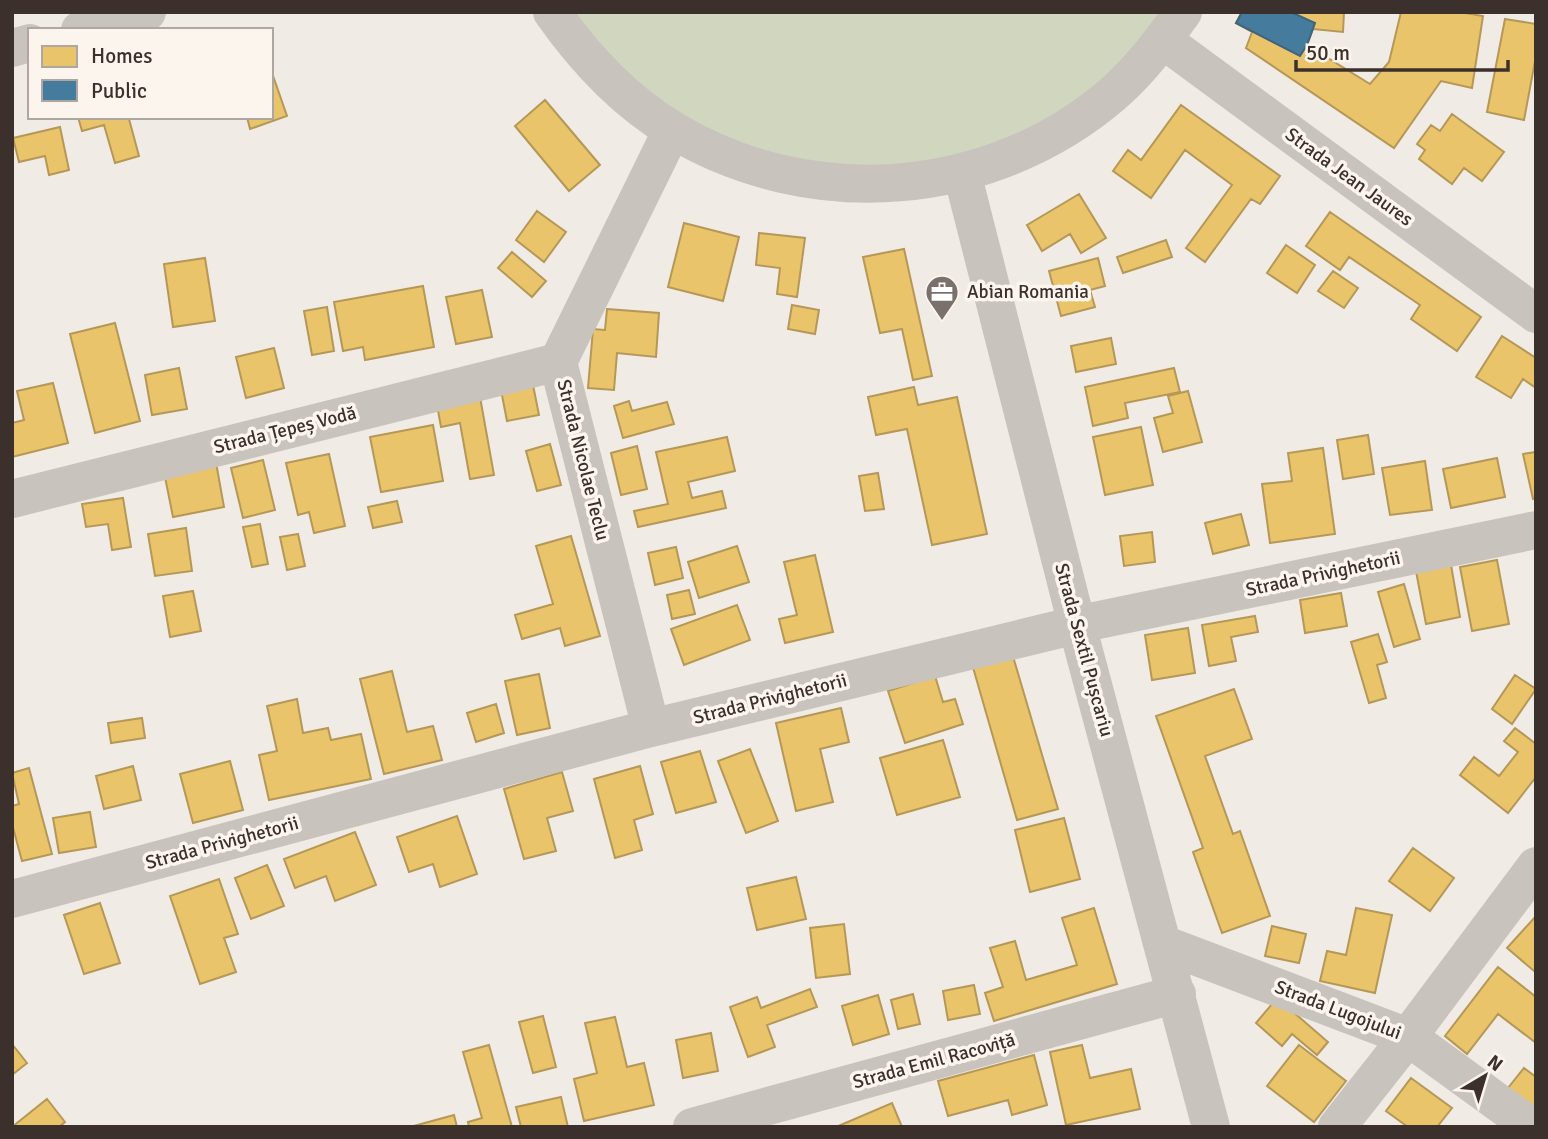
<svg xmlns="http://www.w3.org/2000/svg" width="1548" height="1139" font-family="Signika,sans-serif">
  <rect width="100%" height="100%" fill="#f0ebe5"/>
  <path fill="#d1d6bf" d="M552 12H1183L1113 93 911 182 718 153Z"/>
  <path fill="#e9c46a" stroke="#b59857" stroke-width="2" d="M1242 12H1344L1343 32 1313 29 1307 45 1370 84 1389 62 1401 12H1459L1483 16 1472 88 1441 81 1394 148 1246 48 1252 32 1236 23Z
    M1505 19 1536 24V56L1524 120 1487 112Z
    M271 70 287 116 250 129 247 117H271Z
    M545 100 600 165 569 191 515 126Z
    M1181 105 1280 176 1260 204 1251 199 1205 262 1186 248 1232 185 1185 150 1151 198 1113 171 1128 150 1141 160Z
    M1452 114 1504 152 1482 181 1464 168 1452 184 1419 159 1425 150 1417 144 1431 125 1440 131Z
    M78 117H135L129 119 139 156 115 163 104 125 82 131Z
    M60 127 69 170 49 175 45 156 19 162 13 138Z
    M1079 194 1106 238 1081 253 1070 234 1042 251 1027 225Z
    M537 211 566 232 544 262 516 240Z
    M1330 212 1481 317 1457 351 1411 319 1420 305 1349 257 1340 270 1306 246Z
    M684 223 739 237 723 301 668 287Z
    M759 233 805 238 797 297 777 294 780 268 756 265Z
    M1166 240 1172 257 1123 273 1117 257Z
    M1286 245 1315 265 1297 293 1267 273Z
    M904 249 932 376 913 380 902 329 880 333 863 257Z
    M512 252 546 281 532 297 498 268Z
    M205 258 215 321 173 327 164 264Z
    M1098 258 1105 286 1090 290 1095 307 1061 316 1049 271Z
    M1333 271 1358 288 1344 308 1318 291Z
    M423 286 434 347 365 360 363 347 343 351 334 302Z
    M482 290 492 337 456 344 446 297Z
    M792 305 819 310 815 334 788 329Z
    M327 307 334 351 312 355 304 311Z
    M607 309 659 313 656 357 617 353 614 390 588 388 593 329 605 330Z
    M115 323 140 421 95 433 70 334Z
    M1502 336 1536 358V388L1523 379 1511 398 1476 377Z
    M1111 338 1116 364 1076 372 1071 346Z
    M274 348 284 388 246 398 236 357Z
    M179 368 187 409 152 415 145 375Z
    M1174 368 1180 392 1125 403 1128 418 1093 426 1085 387Z
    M53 383 68 443 12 457V423L24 420 17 391Z
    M533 385 539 415 507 421 501 390Z
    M914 387 918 405 957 397 987 534 932 545 907 429 876 435 868 397Z
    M1188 391 1202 442 1163 452 1154 418 1173 413 1168 396Z
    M480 397 494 475 470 479 460 423 441 427 437 405Z
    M629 401 632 411 667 402 674 424 623 438 614 406Z
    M433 425 443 481 381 492 370 437Z
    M1141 427 1153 485 1105 495 1093 437Z
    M1368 435 1374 474 1343 479 1337 440Z
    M727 437 735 471 688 482 692 498 722 491 726 508 638 527 634 511 668 504 656 452Z
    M550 444 561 485 537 491 526 451Z
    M637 446 647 489 621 495 611 453Z
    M1323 448 1335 534 1270 543 1262 484 1292 481 1288 453Z
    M1536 452V498L1533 499 1523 454Z
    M329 454 345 526 314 533 309 512 298 515 286 463Z
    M215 457 224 507 173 517 163 467Z
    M1497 458 1505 497 1451 508 1443 469Z
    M263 460 275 510 243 518 231 468Z
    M1425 461 1432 510 1390 515 1382 468Z
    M878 473 884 509 865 511 859 476Z
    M123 498 131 547 112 550 108 524 86 527 82 504Z
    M397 501 402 522 373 528 368 507Z
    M1241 514 1249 545 1213 554 1205 523Z
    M260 524 268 564 252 567 243 527Z
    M186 528 192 571 155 576 148 534Z
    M1152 532 1155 562 1124 566 1120 536Z
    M298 534 305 566 287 570 280 537Z
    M571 536 600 636 565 646 560 628 522 639 515 615 553 604 536 546Z
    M737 546 749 582 699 598 688 562Z
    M676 547 683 578 655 585 648 553Z
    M815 555 833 632 785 643 779 619 797 615 784 562Z
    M1450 559 1460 617 1426 624 1415 566Z
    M1497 560 1509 624 1472 631 1460 567Z
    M1404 584 1420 639 1394 647 1378 592Z
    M689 590 695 614 672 619 667 595Z
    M193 591 201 631 170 637 163 596Z
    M1341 593 1347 626 1305 633 1300 600Z
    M737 605 750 640 684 665 671 629Z
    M1255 616 1258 632 1231 637 1236 661 1209 666 1202 625Z
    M1188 628 1195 673 1152 680 1145 635Z
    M1378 634 1387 662 1377 665 1386 698 1369 703 1351 642Z
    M1012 653 1058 809 1017 820 972 664Z
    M392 671 407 732 433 726 442 760 384 774 360 679Z
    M539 674 550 728 517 735 505 681Z
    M1515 675 1536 689 1512 724 1492 709Z
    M935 676 943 702 955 699 963 724 905 743 888 691Z
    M1234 689 1252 739 1205 756 1233 834 1240 831 1270 916 1222 933 1193 852 1203 848 1156 716Z
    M297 699 303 733 328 728 331 740 361 734 371 779 269 800 259 755 277 751 267 706Z
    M496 704 504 733 476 742 467 713Z
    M841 708 849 742 820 749 833 802 796 811 776 723Z
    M142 718 145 738 111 743 108 723Z
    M1515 728 1536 744V777L1508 813 1460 775 1474 757 1499 776 1518 752 1504 741Z
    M943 740 960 797 897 815 880 758Z
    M750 749 778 821 746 833 718 761Z
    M700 751 716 802 676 813 661 762Z
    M230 761 243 810 193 823 180 774Z
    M133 766 141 800 104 809 96 776Z
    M640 766 653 814 634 820 642 850 615 858 594 779Z
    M29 768 52 854 22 861 12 824V806L19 804 12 773Z
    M562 772 573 811 547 818 556 851 524 859 504 789Z
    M90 812 96 847 59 853 53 818Z
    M457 816 477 874 440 887 433 864 409 872 397 837Z
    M1064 818 1080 879 1030 892 1015 830Z
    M355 832 376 885 335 901 326 876 295 888 284 859Z
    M1413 848 1454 878 1430 911 1389 881Z
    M267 865 284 906 251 919 235 878Z
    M796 877 806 919 757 930 747 888Z
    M219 879 238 934 224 938 236 972 200 984 170 896Z
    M100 903 120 963 84 974 64 915Z
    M1094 908 1117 984 994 1021 985 993 1003 987 990 948 1015 941 1026 980 1077 965 1062 918Z
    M1356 908 1392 915 1375 993 1320 981 1327 951 1346 955Z
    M1536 916V969L1534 971 1507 948Z
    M844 924 850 974 816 978 810 928Z
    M1272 926 1306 934 1299 963 1265 956Z
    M1498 967 1536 997V1043L1498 1014 1467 1054 1445 1036Z
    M974 985 980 1014 948 1020 943 991Z
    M810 989 817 1007 767 1025 775 1047 748 1057 730 1007 757 997 761 1008Z
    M913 994 920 1024 898 1029 891 1000Z
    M878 995 889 1034 853 1045 842 1006Z
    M1277 998 1328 1042 1317 1055 1292 1034 1282 1046 1256 1023Z
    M543 1016 556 1067 533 1073 519 1022Z
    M615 1017 627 1067 644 1063 654 1105 584 1121 574 1079 597 1073 585 1023Z
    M711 1033 718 1071 683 1078 676 1040Z
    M12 1044 27 1063 12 1075Z
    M489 1045 512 1127H469L468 1122 482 1118 463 1052Z
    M1082 1045 1090 1078 1131 1069 1140 1109 1066 1125 1050 1052Z
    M1299 1045 1346 1081 1314 1122 1267 1086Z
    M1034 1055 1047 1105 1012 1115 1008 1100 948 1116 938 1081Z
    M1524 1068 1536 1077V1111L1508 1088Z
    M1411 1078 1452 1108 1437 1127H1408L1386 1111Z
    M561 1097 568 1127H521L516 1107Z
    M47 1099 65 1122 59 1127H12Z
    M892 1103 902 1127H836Z
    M454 1115 457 1127H410Z"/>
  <path fill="#457b9d" stroke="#42647b" stroke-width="2" d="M1242 12H1291L1315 23 1307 45 1300 56 1236 23Z"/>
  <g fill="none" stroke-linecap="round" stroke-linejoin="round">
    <path stroke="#c9c3be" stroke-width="38" d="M552 12C585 59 624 101 673 130 811 213 992 199 1114 93 1141 69 1162 41 1183 12
      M80 30 147 12
      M1163 40 1536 314
      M12 48 30 43
      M962 173 1077 625 1211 1127
      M12 499 558 362
      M651 728 558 362 672 130
      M12 899 651 728 1089 622 1536 530
      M1163 944 1408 1037 1532 1127
      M692 1127 1177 994
      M1337 1127 1408 1037 1536 866"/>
  </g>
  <defs>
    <symbol id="office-pin" viewBox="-11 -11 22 30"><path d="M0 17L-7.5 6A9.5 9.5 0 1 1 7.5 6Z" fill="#7a716c" stroke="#fbf5ee"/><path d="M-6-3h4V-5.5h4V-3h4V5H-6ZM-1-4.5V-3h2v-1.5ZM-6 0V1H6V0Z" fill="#fff"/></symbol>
  </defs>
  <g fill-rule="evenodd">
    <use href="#office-pin" x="923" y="273" width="38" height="52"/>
  </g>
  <g text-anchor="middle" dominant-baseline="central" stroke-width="7" stroke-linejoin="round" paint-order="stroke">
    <g font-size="19" fill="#3b302b" stroke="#fbf5ee">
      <text transform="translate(1349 177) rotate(36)">Strada Jean Jaures</text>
      <text transform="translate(285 430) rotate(-14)">Strada Țepeș Vodă</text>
      <text transform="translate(583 460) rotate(76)">Strada Nicolae Teclu</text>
      <text transform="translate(1323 574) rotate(-12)">Strada Privighetorii</text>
      <text transform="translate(1084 650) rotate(75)">Strada Sextil Pușcariu</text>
      <text transform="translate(770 699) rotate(-14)">Strada Privighetorii</text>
      <text transform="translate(222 843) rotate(-15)">Strada Privighetorii</text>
      <text transform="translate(1338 1010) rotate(21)">Strada Lugojului</text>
      <text transform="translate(934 1061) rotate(-15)">Strada Emil Racoviță</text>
    </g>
    <g font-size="19" fill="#3b302b" stroke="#fbf5ee" text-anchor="start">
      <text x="967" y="292">Abian Romania</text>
    </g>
  </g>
  <rect width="1548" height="1139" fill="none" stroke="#3b302b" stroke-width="28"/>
  <rect x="28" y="28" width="245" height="91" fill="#fbf5ee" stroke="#aea6a0" stroke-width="2"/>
  <rect x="42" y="46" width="35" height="21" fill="#e9c46a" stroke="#aea6a0" stroke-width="2"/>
  <text x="91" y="63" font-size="21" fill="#3b302b">Homes</text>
  <rect x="42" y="80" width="35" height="21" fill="#457b9d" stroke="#aea6a0" stroke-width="2"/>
  <text x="91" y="98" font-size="21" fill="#3b302b">Public</text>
  <g transform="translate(1485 1076) rotate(38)" stroke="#fbf5ee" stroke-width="5" paint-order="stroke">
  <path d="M0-5L12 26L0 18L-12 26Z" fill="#3b302b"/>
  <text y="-10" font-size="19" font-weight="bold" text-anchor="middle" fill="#3b302b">N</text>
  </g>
  <path d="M1296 60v10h212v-10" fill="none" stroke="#3b302b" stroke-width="3.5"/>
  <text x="1306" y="60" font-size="21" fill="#3b302b" stroke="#fbf5ee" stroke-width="5" paint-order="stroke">50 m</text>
</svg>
